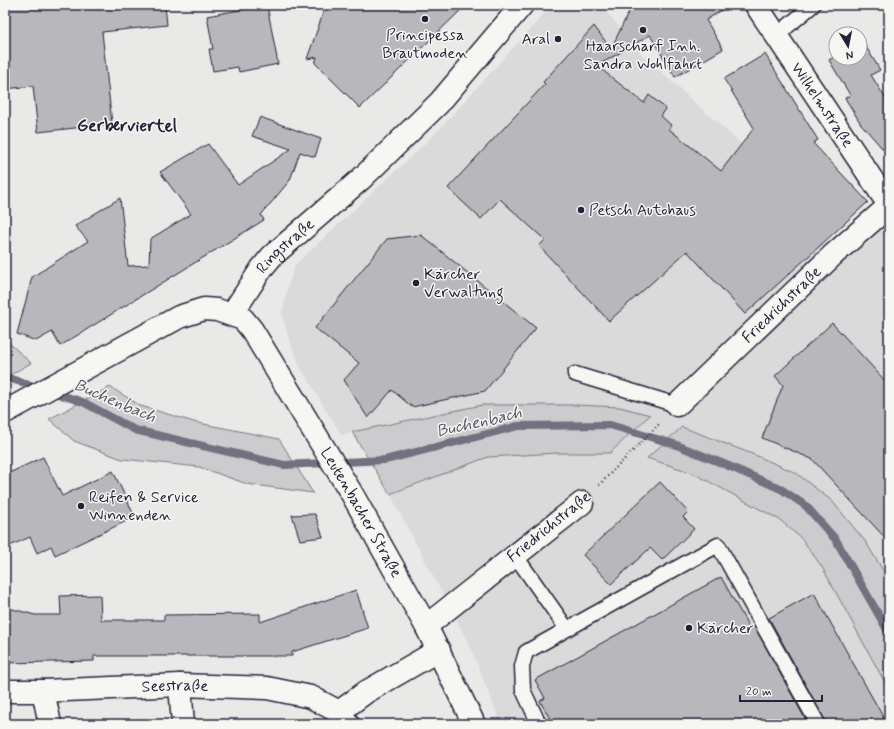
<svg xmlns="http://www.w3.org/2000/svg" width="894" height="729" font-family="Mynerve,sans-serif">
  <rect width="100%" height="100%" fill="#e9e9e7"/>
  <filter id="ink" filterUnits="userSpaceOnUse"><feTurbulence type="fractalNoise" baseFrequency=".025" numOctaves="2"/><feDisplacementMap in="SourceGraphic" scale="8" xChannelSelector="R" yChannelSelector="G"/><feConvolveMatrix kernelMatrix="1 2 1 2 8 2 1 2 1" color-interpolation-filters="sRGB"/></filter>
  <g filter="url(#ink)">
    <path fill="#dadada" d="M552 5H601L644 57 738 141 787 189V200L829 250 889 214V580L865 541 796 473 755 455 682 427 648 458 693 473 780 520 802 539 822 567 889 690V724H501L471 648 390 494 488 457 558 453H610L620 407 576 405H482L341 435 300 366 289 340 282 315 287 289 295 265 433 136Z"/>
    <path fill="#ccccce" stroke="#777784" d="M5 339 31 363 5 378Z
      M110 387 141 406 194 422 279 439 313 493 247 484 199 467 122 459 74 441 49 419Z
      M482 405H576L620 407 650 415 610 453H558L488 457 390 494 352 432Z
      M682 427 755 455 796 473 832 501 865 541 889 580V690L822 567 802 539 780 520 693 473 647 458Z"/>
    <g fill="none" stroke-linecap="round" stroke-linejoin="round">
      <path stroke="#71717f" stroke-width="8" d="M5 377 83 402 135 430 284 465 385 460 518 426 610 425 674 444 724 464 781 489 806 506 836 540 889 633"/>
    </g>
    <path fill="#b8b8bc" stroke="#22223b" d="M5 5H165L167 25 102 32 112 124 38 132 33 86 5 89Z
      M267 5 278 64 239 72 238 67 213 71 209 49H213L207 16Z
      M326 5H466L360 108 315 63 317 57 307 59Z
      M632 5H730L706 20 723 49 675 77 650 35 597 66 644 103 649 95 666 109 661 116 671 125 669 129 721 171 754 128 724 79 765 54 818 140 813 143 868 202 745 314 687 251 609 321 539 246 545 240 500 199 481 219 448 188 545 84 543 82 594 26 611 49Z
      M862 40 880 70 871 75 889 104V156L861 124 845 98 850 95 829 60 836 56V58H860V42Z
      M260 117 321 139 315 157 300 152 290 180 261 215 264 220 60 346 52 332 36 341 17 334 32 277 88 241 75 226 120 198 128 266 149 265 150 239 191 214 160 172 208 144 238 185 291 149 252 136Z
      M421 235 536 328 485 391 412 407 392 390 368 418 344 380 359 363 315 328 387 239Z
      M832 323 889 385V542L812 459 762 438 783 385 775 376Z
      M43 457 62 496 113 471 135 517 55 555 51 546 37 553 30 537 5 548V475Z
      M660 482 688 512 683 517 694 529 662 560 650 548 611 584 583 555Z
      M315 514 323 537 300 540 292 515Z
      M721 577 750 629 754 626 808 724H553L540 701 545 698 535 680Z
      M356 590 368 628 292 652V656H94V661L5 663V607L35 615H61L60 596 100 595 101 620H164V615L260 614V622Z
      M814 593 887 724H826L825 720 769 618Z"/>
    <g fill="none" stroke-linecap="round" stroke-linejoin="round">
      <defs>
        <path id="lane" d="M776 36 813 5
          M575 374 677 405
          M515 555 567 629
          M539 724 523 690 522 666 526 652 718 545 818 724"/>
        <g id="street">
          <path id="s1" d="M756 5 889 205"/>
          <path id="s2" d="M677 405 834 254 889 206"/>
          <path d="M426 626 582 503"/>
          <path d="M180 685 183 724"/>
          <path id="s3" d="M5 691H43L180 685 267 688 311 697 339 712 348 724"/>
          <path d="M43 691 50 724"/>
          <path d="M339 712 366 692 439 650"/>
        </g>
        <g id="secondary">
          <path id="s4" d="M232 314 262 268 272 256 361 179 439 103 522 5"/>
          <path id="s5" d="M5 412 179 317 204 309 217 310 243 319 252 330 352 494 426 626 474 724"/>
        </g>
      </defs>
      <use href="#lane" stroke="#22223b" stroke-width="17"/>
      <use href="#street" stroke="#22223b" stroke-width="25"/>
      <use href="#secondary" stroke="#22223b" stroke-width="25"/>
      <path stroke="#22223b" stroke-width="2.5" stroke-dasharray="1 3" stroke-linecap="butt" d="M599 485 660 423"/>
      <use href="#lane" stroke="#f6f6f2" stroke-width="14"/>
      <use href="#street" stroke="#f6f6f2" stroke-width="22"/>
      <use href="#secondary" stroke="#f6f6f2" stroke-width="22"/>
    </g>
  </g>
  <g fill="#22223b" stroke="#f6f6f2" stroke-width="1.5">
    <circle cx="425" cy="19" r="4"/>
    <circle cx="643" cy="30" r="4"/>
    <circle cx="558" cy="39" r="4"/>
    <circle cx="581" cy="210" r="4"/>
    <circle cx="416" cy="283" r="4"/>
    <circle cx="81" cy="506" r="4"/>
    <circle cx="689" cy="628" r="4"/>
  </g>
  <g text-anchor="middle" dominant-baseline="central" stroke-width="3" stroke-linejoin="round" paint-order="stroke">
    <g font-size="16" fill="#22223b" stroke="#f6f6f2" text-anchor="start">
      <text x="425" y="35" text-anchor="middle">Principessa<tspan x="425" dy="18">Brautmoden</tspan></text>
      <text x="550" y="39" text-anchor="end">Aral</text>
      <text x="643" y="46" text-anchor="middle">Haarscharf Inh.<tspan x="643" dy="18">Sandra Wohlfahrt</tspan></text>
      <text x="589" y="210">Petsch Autohaus</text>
      <text x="424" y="274">Kärcher<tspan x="424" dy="18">Verwaltung</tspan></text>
      <text x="89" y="497">Reifen &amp; Service<tspan x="89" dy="18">Winnenden</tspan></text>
      <text x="697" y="628">Kärcher</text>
    </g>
    <g font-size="16" fill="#22223b" stroke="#f6f6f2">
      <text stroke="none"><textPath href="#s1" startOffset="120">Wilhelmstraße</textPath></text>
      <text stroke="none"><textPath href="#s4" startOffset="87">Ringstraße</textPath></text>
      <text stroke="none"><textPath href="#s2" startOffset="145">Friedrichstraße</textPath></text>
      <text stroke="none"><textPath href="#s5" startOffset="492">Leutenbacher Straße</textPath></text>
      <text transform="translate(549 527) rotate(-39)">Friedrichstraße</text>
      <text stroke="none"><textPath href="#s3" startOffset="170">Seestraße</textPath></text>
    </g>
    <g font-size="17" font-weight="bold" fill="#22223b" stroke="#f6f6f2">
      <text x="127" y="126">Gerberviertel</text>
    </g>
    <g font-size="17" font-style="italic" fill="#565668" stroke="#f6f6f2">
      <text transform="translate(115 401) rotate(23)">Buchenbach</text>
      <text transform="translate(479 422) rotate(-13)">Buchenbach</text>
    </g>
  </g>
  <rect width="894" height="729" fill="none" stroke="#f6f6f2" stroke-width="20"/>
  <rect x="10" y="10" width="874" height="709" fill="none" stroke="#22223b" stroke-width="1.5" filter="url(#ink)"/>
  <g transform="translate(848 46) rotate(170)"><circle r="19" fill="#f6f6f2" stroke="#a1a1a9"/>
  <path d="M0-3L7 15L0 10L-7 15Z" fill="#22223b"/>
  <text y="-6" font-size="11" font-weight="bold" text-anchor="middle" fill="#22223b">N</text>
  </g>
  <path d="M740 695v6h82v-6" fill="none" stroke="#22223b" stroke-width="2"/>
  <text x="746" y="695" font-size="12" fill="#22223b" stroke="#f6f6f2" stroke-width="3" paint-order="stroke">20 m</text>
</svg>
